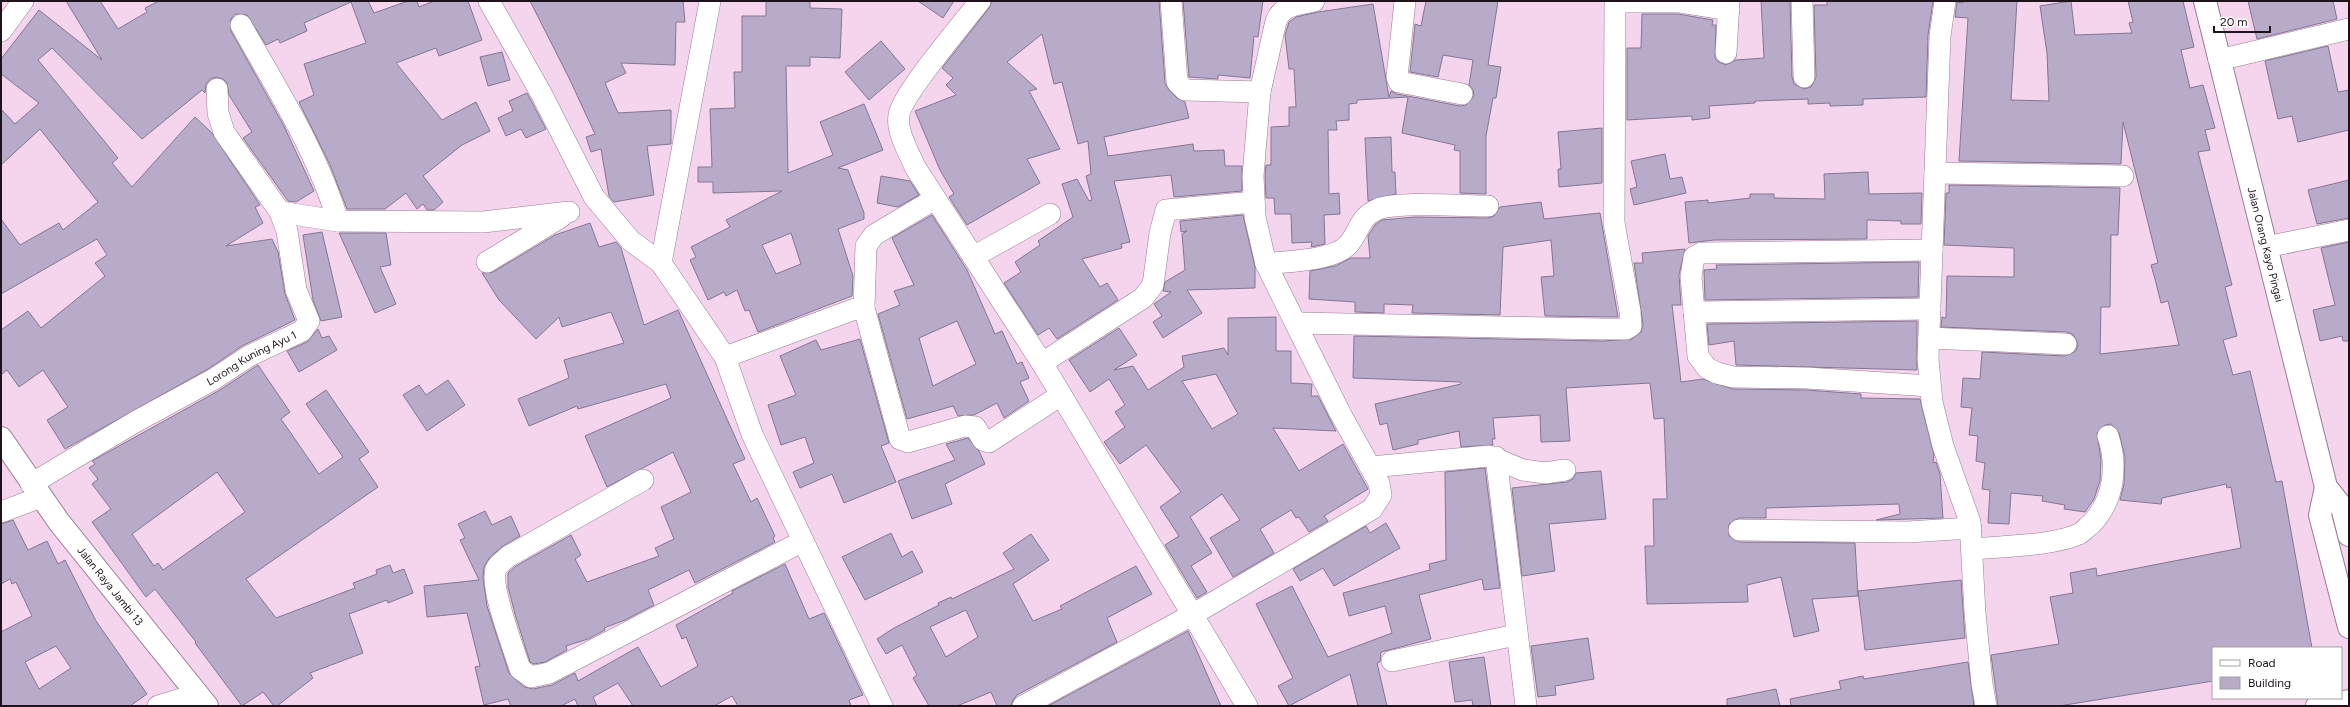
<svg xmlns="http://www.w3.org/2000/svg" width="2350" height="707" font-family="Figtree,sans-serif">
  <rect width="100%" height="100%" fill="#f5d5ed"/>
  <path fill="#b8abca" stroke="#837694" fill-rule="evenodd" d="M66 1H100L118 29 147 12 145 8 159 1H368L374 13 408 1H417L419 7 434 1H468L482 40 439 56 436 48 396 63 442 120 476 102 490 131 462 145 423 176 443 202 434 210H427L423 204 417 209 406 193 385 209H347L330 165 299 102 314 95 304 64 366 43 351 2 304 23 307 31 280 43 278 39 266 45 247 15 235 14 231 19V31L284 126 314 191 296 202 288 201 243 138 252 132 229 95 227 83 223 79 216 77 210 79 206 84 205 93 202 90 142 139 52 48 38 60 118 158 112 163 132 187 195 117 212 133 260 205 255 207 263 223 226 246 272 239 278 252 285 294 295 320 242 346 208 369 65 449 47 420 68 407 43 370 19 387 7 370 1 375V330L28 311 41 328 105 276 95 263 107 255 97 239 1 294V219L20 245 59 223 63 230 98 202 40 129 1 165V109L15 124 39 103 1 74V59L39 10 102 60Z
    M530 1H683L685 22H676L675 65 621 63 626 73 605 83 618 113 671 110V144L647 146 654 195 614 202 609 196 601 149 591 152 586 137 595 134 569 78Z
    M766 1H810V8L842 9 840 58 810 57V66H786L788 173 833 155 820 122 864 104 883 150 838 168 848 170 864 213V219L838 229 853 276 852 296 758 332 749 310 745 311 737 290 726 296 724 292 708 300 690 260 696 257 691 247 730 227 726 220 782 191 713 193V182H698V167H712L710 109 735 108 734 72H742V16H766ZM791 233 801 264 776 274 762 245Z
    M918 1H954L943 18Z
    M992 1H1159L1165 83 1169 90 1177 98 1185 102 1189 118 1104 137 1108 156 1193 144 1194 151 1224 150 1225 166H1242V191L1174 197 1171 175 1114 181 1130 242 1121 244 1122 248 1082 259 1100 287 1107 283 1118 300 1057 339 1049 328 1038 335 1004 283 1021 272 1015 262 1040 245 1038 241 1073 217 1062 184 1077 179 1089 201 1092 200 1086 176 1091 174 1088 141 1078 144 1062 82 1054 84 1042 34 1007 62 1037 89 1029 91 1060 149 1027 159 1040 183 967 225 949 197 954 194 940 170 915 111 956 95 946 85 953 78 942 68 989 8Z
    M1183 1H1263L1258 37 1254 36 1250 78 1218 75V79L1189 77Z
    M1426 1H1498L1488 65 1501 67 1496 98H1493L1486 136V194L1460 193V151L1454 150 1455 145 1402 133 1408 97 1357 100V103L1349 104V120L1336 121 1337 130H1328L1329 194 1339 193 1340 214 1324 215 1325 244 1311 247 1312 242 1292 243 1291 214H1275L1274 198H1266L1265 176 1266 165H1271V127L1289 126V107H1296L1294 69H1289L1285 35 1289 22 1296 17 1318 12 1373 4 1389 97 1391 91 1397 94 1460 106 1466 105 1474 96 1473 90 1469 85 1473 60 1443 55 1438 77 1410 72 1415 24 1421 26Z
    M1761 1H1790L1792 77 1794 84 1804 89 1811 87 1816 77 1814 5H1827V1H1933L1928 35 1926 97 1863 99V105L1830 106V103L1808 104V99L1755 101V103L1709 106 1710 118 1692 120V116L1627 120V48H1641L1642 14H1678L1713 20 1712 25H1716L1715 58 1717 61 1726 65 1736 60 1764 58Z
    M1963 1H2017L2011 100 2049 101 2047 53 2040 6 2071 1 2075 35 2132 33 2129 23 2133 22 2128 1H2183L2194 47 2181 50 2190 88 2203 85 2215 128 2205 130 2210 150 2198 152 2232 285 2225 287 2237 336 2223 340 2233 375 2250 371 2276 482 2282 481 2312 648H2213V681L2059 706H1998L1991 655 2059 644 2050 597 2073 593 2070 573 2096 568 2097 576 2241 548 2231 487 2227 488 2226 484 2162 498 2161 504 2120 500 2124 484 2125 457 2119 433 2111 424 2105 425 2097 433 2101 460 2100 481 2094 499 2085 512 2064 509 2065 505 2042 501 2043 496 2011 493 2009 524 1988 523 1990 490 1982 489 1985 463 1976 461 1978 436 1969 435 1972 408 1961 407 1963 378 1980 379 1982 352 2065 356 2076 351 2078 344 2073 334 2067 332 1941 327 1942 317 1946 318 1947 276 2014 277V248L1944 245 1946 193H1949V185L2120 188 2118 235H2111L2110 307H2101L2100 354 2179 345 2168 301 2161 303 2155 279 2151 265 2158 263 2123 122 2121 164 1959 161 1968 18 1955 17 1957 2 1963 3Z
    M2248 1H2333L2337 19 2257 39Z
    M881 41 905 69 869 100 845 72Z
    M2328 46 2338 92 2349 90V130L2298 142 2292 116 2278 119 2265 61Z
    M502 52 510 80 488 86 480 57Z
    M527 93 546 129 526 138 521 129 506 136 498 118 513 111 509 101Z
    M1602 128V183L1559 187 1558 169H1561L1558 132Z
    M1391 137 1392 172H1395L1396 194 1368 201 1365 138Z
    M1665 154 1670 179 1682 177 1686 193 1634 205 1630 189 1637 187 1631 161Z
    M1868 172 1869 194 1922 193 1921 224H1901V221L1867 220V239L1714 240 1689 243 1685 202 1708 200V203L1750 198V194H1774V198L1825 199 1824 174Z
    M881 176 910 181 919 195 898 207 877 203Z
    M2349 180V218L2317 224 2308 190Z
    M1541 202 1544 219 1600 213 1618 317 1545 316 1541 277 1554 276 1551 240 1503 247 1500 315 1412 313 1413 305 1384 304V313L1355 312V302L1309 299 1310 271 1335 266 1351 258H1370L1368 236 1375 225 1382 220 1415 217 1488 218 1494 216 1500 207Z
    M932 215 967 270 995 334 1002 331 1017 364 1022 362 1029 378 1020 382 1029 401 1004 418 997 403 974 415 958 416 953 406 907 419 878 314 900 305 894 291 914 285 892 238ZM957 321 976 364 933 386 919 338Z
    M1243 215 1255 267V288L1187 290 1202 313 1163 338 1153 322 1162 316 1154 304 1171 292 1163 291 1165 282 1185 270 1182 234 1187 231 1181 232 1180 221Z
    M590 223 599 247 616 242 621 248 644 325 678 310 745 459 733 464 751 502 757 498 775 536 773 538 775 542 695 583 689 570 648 590 654 605 625 620 604 628 605 630 588 639 566 646 567 650 545 662 534 664 530 662 515 614 508 587V573L516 566 571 535 581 555 575 559 587 582 659 556 655 548 674 539 661 507 691 492 673 452 607 487 585 436 671 398 666 384 578 409 577 406 529 426 518 399 569 378 564 360 624 343 611 312 562 327 559 317 536 339 499 300 482 273 493 272 555 235Z
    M322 232 342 317 321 321 313 300 303 235Z
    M339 233H386L391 265 380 267 396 304 375 313Z
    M2349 242V341H2343L2342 336 2320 341 2313 310 2335 305 2321 248Z
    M1685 249 1679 275 1681 305H1672L1681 382 1703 379 1733 389 1807 390 1861 394V398L1920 399 1934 455 1933 463 1936 462 1940 474 1943 518 1876 520 1900 514 1899 504 1766 508V518H1739L1729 524V536L1739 542 1855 543 1858 596 1812 599 1819 631 1794 637 1781 577 1747 585 1748 602 1647 604 1645 546H1654L1653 499H1667L1664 418 1654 419 1650 383 1566 388 1570 441 1541 442 1540 415 1493 418 1495 439H1492L1493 445 1461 447 1459 431 1418 440V444L1393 450 1387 423 1380 425 1375 404 1461 384V382L1353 378 1354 336 1603 341 1632 339 1641 332 1643 325 1634 263H1643L1642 253Z
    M1919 262 1918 297 1705 300 1704 270 1717 269 1716 265Z
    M1276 317V351H1291V383L1312 384 1311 396H1318L1336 431 1273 428 1299 471 1343 444 1368 489 1324 516 1328 521 1309 532 1299 517 1296 518 1291 510 1260 529 1274 553 1233 577 1210 538 1240 520 1222 494 1190 517 1212 553 1191 566 1207 592 1197 598 1165 545 1179 536 1160 507 1181 492 1146 445 1120 464 1104 442 1125 427 1115 412 1125 405 1109 379 1090 392 1069 360 1119 328 1137 355 1114 370 1133 366 1148 390 1184 367 1182 356 1224 348 1228 355V318ZM1216 374 1238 414 1212 429 1182 381Z
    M1917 321V370L1736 365 1734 341 1709 345 1707 324Z
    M318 329 322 338 329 336 337 350 299 372 287 351 307 342Z
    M860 339 889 443 881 446 896 482 844 503 832 474 800 488 793 472 814 463 805 437 781 445 768 405 796 395 780 356 816 340 821 350Z
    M258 365 290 412 281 419 319 474 343 457 306 404 326 390 369 452 359 459 378 487 246 579 276 618 355 588 353 583 377 574 376 570 390 565 393 573 404 569 413 593 388 603 387 600 349 614 363 653 310 673 313 678 277 706H274L263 692 242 706 195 643 196 642 155 589 146 597 92 522 111 509 92 484 98 479 89 468 95 464 92 461 220 390ZM217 472 245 512 163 570 158 563 154 566 132 534Z
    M448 380 465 405 427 431 403 395 419 385 426 395Z
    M968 438 979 451 985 464 945 484 952 504 912 519 898 481 955 460 946 444Z
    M1485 468 1500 588 1484 590 1482 579 1419 595 1431 639 1381 652 1380 662 1377 663 1387 706H1358L1350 674 1289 706 1278 686 1293 678 1256 604 1292 586 1328 657 1392 633 1385 606 1349 616 1343 593 1430 570 1429 564 1446 560 1445 472Z
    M1601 471 1606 519 1549 524 1555 571 1522 576 1512 488 1567 482 1573 479 1576 473Z
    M485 511 492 525 511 516 520 536 503 546 490 557 484 567 483 578 487 606 509 673 524 687 533 689 552 685 575 673 578 681 638 647 661 687 698 666 686 637 682 639 676 625 733 593 732 591 785 564 809 619 824 613 863 695 849 700 851 706H738L732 696 714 706H633L618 683 593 697 597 706H578L575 699 561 706H511L508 699 484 705 475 667 480 666 467 613 427 617 424 586 479 580 460 540 465 538 458 524Z
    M13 520 28 550 47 541 58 564 65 560 96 621 147 694 130 706H1V632L32 616 16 582 12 584 10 579 1 584V524ZM56 646 71 668 39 689 25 662Z
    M1386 523 1400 548 1334 586 1323 568 1300 581 1293 569 1366 526 1370 533Z
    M891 533 902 557 912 551 923 572 865 600 842 557Z
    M1031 534 1049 560 1013 584 1033 621 1062 609 1060 606 1136 566 1152 594 1107 618 1117 642 1017 695 1013 700 1011 706H997L991 692 957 706H929L913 678 917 675 902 645 886 654 877 639 894 628 939 605 938 603 951 597 952 599 1014 569 1003 553ZM966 610 978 637 946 657 930 627Z
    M1961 580 1965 638 1865 650 1858 591Z
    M1188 631 1221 706H1048Z
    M1588 638 1594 679 1555 686 1556 695 1538 697 1531 646Z
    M1484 657 1491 706H1473L1472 700 1455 702 1449 662Z
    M1968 662 1974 706H1791L1790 699 1841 689 1839 681 1863 676 1864 679Z
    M1776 689 1780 706H1727V699Z"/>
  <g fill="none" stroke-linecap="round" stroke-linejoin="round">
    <defs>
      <g id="street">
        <path d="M489 1 542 95 594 197 631 241 661 263 725 357 752 434 882 706"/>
        <path d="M980 1C964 22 902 94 899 115 896 132 909 152 915 167L1042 363 1247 706"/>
        <path d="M1171 1 1177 82 1185 90 1260 92"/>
        <path d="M1405 1 1397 77 1399 82 1462 94"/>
        <path d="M1802 1 1804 77"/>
        <path d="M1945 1 1940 36 1928 359 1932 402 1943 446 1970 522 1975 613 1982 684 1986 706"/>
        <path d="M241 25C276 88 317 151 338 221"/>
        <path d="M1 31 23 1"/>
        <path d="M1726 53 1729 1"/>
        <path d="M2219 60 2349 29"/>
        <path d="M1935 173 2123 176"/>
        <path d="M280 212 338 221 483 222 569 212"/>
        <path d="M2266 247 2349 230"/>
        <path d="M973 257 1050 214"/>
        <path d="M487 262 561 217"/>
        <path d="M661 263 710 1"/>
        <path d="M1266 264C1288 261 1333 261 1348 245 1361 230 1358 218 1378 209 1398 201 1463 206 1488 206"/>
        <path d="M864 308 866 246 874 235 935 199"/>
        <path d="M1694 312 1930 309"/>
        <path d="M1297 323 1603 329H1626L1631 326 1630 311 1614 223 1615 5 1618 2H1679L1729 10"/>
        <path d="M1929 338 2066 344"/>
        <path d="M725 357 855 309 864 308 900 439 908 442 965 426 975 427 983 440 989 442 1061 395"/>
        <path d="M1042 363 1143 298 1153 285 1160 233 1166 210 1254 202"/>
        <path d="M1930 386 1807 378 1733 377 1717 373 1707 368 1698 356 1691 277 1694 257 1701 253 1932 250"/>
        <path d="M1496 457 1526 706"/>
        <path d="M1371 467 1489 456 1523 470 1545 473 1565 470"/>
        <path d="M643 480 509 556C506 559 498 564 496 569 489 586 514 649 520 669L531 677 549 673 803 541"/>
        <path id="s1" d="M31 484 135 422 214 379 249 356 302 331 309 321 296 290 287 231 280 212 224 132 218 113 217 89"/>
        <path d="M1 512 41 497"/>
        <path d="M1739 530 1908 532 1971 528"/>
        <path d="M1973 549C2003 546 2052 546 2079 534 2083 532 2087 527 2091 524 2114 501 2118 466 2108 436"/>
        <path d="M1392 661 1516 635"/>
        <path d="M158 706 198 694"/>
        <path d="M1023 706 1192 615 1372 509 1381 495 1379 483 1340 413 1266 264 1255 217 1253 176 1260 92 1276 21C1283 4 1298 5 1314 1"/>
      </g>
      <g id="secondary">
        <path id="s2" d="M2205 1 2326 487 2342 507 2349 535"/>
        <path id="s3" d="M1 438 59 522 207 706"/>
        <path d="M2326 487 2320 515 2349 627"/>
        <path d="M2317 706 2349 701"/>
      </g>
    </defs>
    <use href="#street" stroke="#997c92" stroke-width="22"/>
    <use href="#secondary" stroke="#997c92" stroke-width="24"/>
    <use href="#street" stroke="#fff" stroke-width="21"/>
    <use href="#secondary" stroke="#fff" stroke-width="22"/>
  </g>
  <g text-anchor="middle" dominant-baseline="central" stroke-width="4" stroke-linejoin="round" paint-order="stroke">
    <g font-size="11" fill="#1e131c" stroke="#fff">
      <text stroke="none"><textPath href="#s2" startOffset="251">Jalan Orang Kayo Pingai</textPath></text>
      <text stroke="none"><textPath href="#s1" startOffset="254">Lorong Kuning Ayu 1</textPath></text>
      <text stroke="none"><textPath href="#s3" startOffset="184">Jalan Raya Jambi 13</textPath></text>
    </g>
  </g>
  <rect width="2350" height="707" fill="none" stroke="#1e131c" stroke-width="4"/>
  <rect x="2212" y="647" width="130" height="52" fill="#ffffff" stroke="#a5a1a4"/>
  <rect x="2220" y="660" width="20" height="6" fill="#ffffff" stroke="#a5a1a4"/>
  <text x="2248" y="667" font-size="12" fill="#1e131c">Road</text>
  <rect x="2220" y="677" width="20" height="12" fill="#b8abca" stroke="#a5a1a4"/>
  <text x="2248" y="687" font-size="12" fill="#1e131c">Building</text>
  <path d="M2214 26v6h56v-6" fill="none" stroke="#1e131c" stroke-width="2"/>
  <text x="2220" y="26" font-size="12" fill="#1e131c" stroke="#ffffff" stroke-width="3" paint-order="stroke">20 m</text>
</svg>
